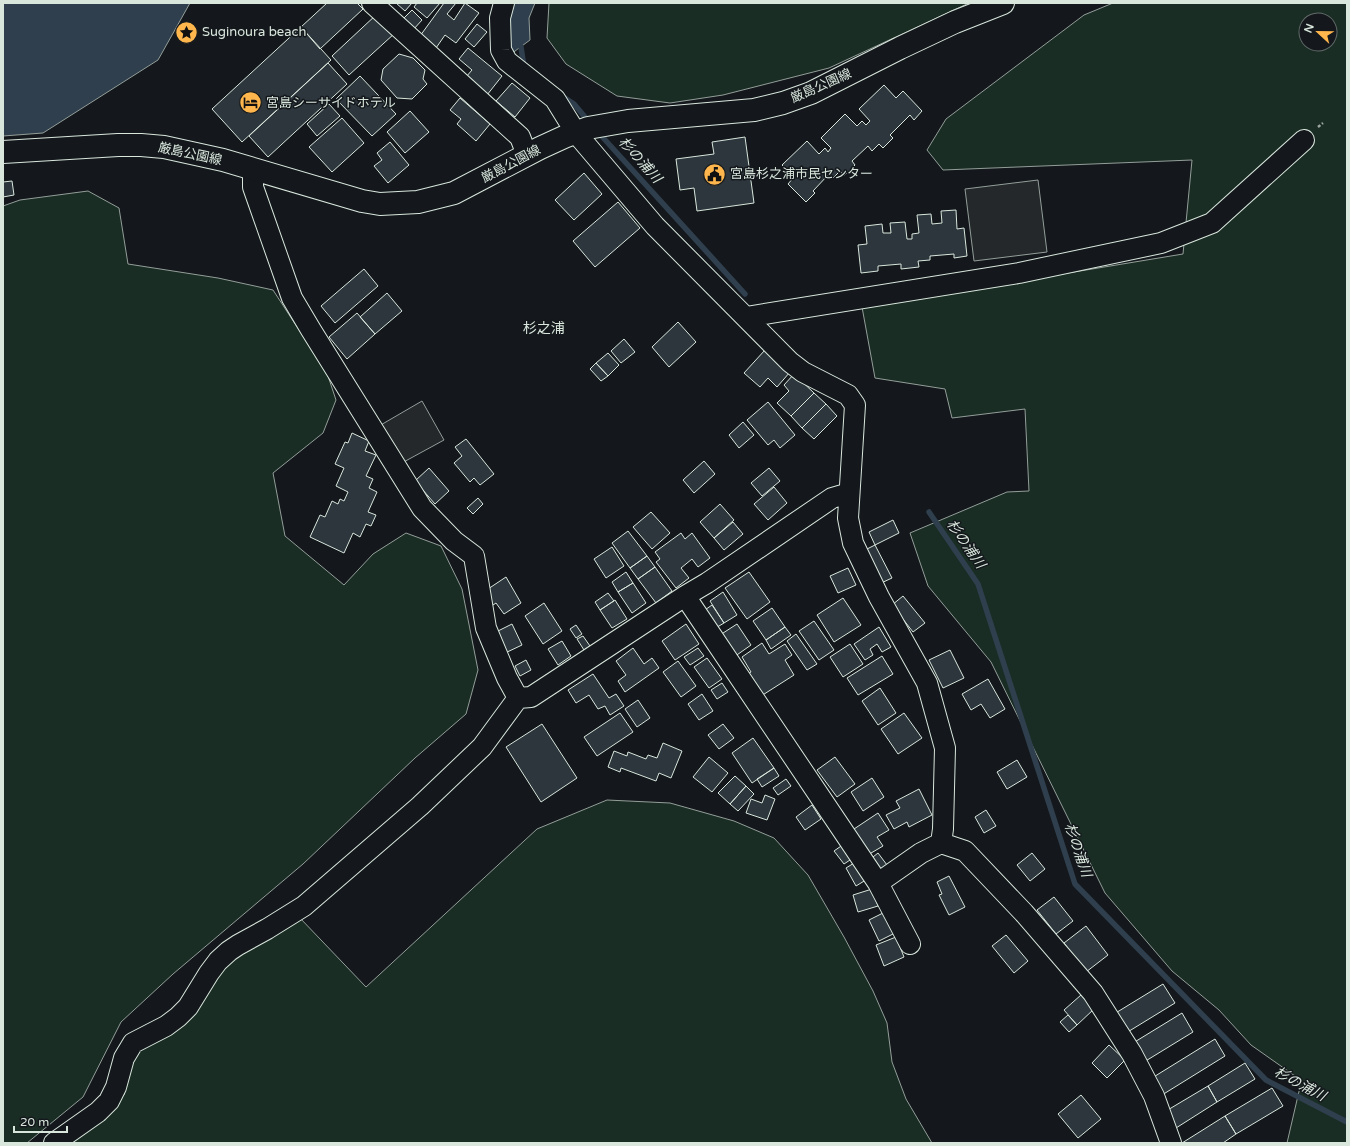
<svg xmlns="http://www.w3.org/2000/svg" width="1350" height="1146" font-family="'Varela Round','Noto Sans JP',sans-serif">
  <rect width="100%" height="100%" fill="#14181c"/>
  <path fill="#1a2d24" stroke="#939e99" fill-rule="evenodd" d="M549 3H969L829 68 723 95 670 103 617 96 566 64 547 38Z
    M1113 3H1347V1143H1287L1300 1087 1295 1076 1251 1045 1219 1010 1172 971 1105 893 991 662 928 586 910 533 1007 492 1029 491 1025 409 952 418 945 389 875 378 862 307 1183 254 1192 160 943 170 927 150 946 119 1084 15ZM1306 20H1330V44H1306Z
    M88 191 119 208 128 264 218 278 273 290 327 373 336 400 323 433 273 473 285 536 344 585 373 554 406 533 441 546 462 589 478 670 466 714 415 758 303 864 173 974 121 1022 83 1097 27 1143H3V206L20 200Z
    M607 800 670 803 734 821 774 838 808 875 844 937 873 991 887 1023 892 1062 906 1099 932 1143H68L105 1114 124 1095 129 1065 137 1046 211 978 237 957 299 917 366 987 537 829Z"/>
  <path fill="#24282b" stroke="#939e99" d="M1038 180 1047 252 974 261 965 189Z
    M422 401 444 440 400 464 379 426Z"/>
  <path fill="#2f3f4d" stroke="#939e99" d="M3 3H190L158 60 43 133 3 136Z
    M513 3H535L529 18 530 40 511 54 509 13Z"/>
  <g fill="none" stroke-linecap="round" stroke-linejoin="round">
    <path stroke="#2f3f4d" stroke-width="5.5" d="M521 47 524 67
      M562 96 574 104 590 123
      M597 131 745 294
      M929 512 978 584 1075 884 1266 1080 1347 1122"/>
  </g>
  <path fill="#2c363c" stroke="#d8e6dc" d="M327 3H357L363 9 320 49 301 27Z
    M396 3H412L405 11Z
    M417 3H440L427 18 414 7Z
    M444 3H456L447 14 454 20 465 3 479 13 456 43 445 35 436 48 420 36Z
    M412 10 422 20 413 30 402 20Z
    M377 14 395 33 349 75 332 56Z
    M477 24 487 32 474 47 465 39Z
    M301 27 331 60 242 142 212 109Z
    M468 48 502 76 487 95 466 77 472 70 459 59Z
    M399 54 413 58 425 70 423 79 427 84 412 99 397 98 381 80 383 69Z
    M328 63 347 84 268 157 249 136Z
    M360 76 396 114 372 136 336 99Z
    M512 83 530 98 515 117 496 101Z
    M884 85 896 98 903 91 922 111 914 120 910 115 890 135 893 138 883 148 879 144 872 151 868 146 852 161 855 165 844 176 840 171 833 178 829 174 813 191 815 193 806 202 788 184 794 177 782 165 807 141 819 154 825 148 828 152 831 148 821 138 845 114 857 126 862 121 866 125 870 121 859 109Z
    M460 98 490 124 476 141 457 124 461 119 450 110Z
    M329 104 340 116 317 136 307 124Z
    M410 111 429 132 405 153 387 132Z
    M342 118 364 143 332 172 309 147Z
    M745 137 754 203 697 211 694 188 680 190 676 159 714 154 712 142Z
    M390 142 409 165 388 183 374 166 382 160 377 153Z
    M584 173 602 194 574 220 555 200Z
    M12 181 14 195 3 197V182Z
    M618 202 640 228 595 267 573 241Z
    M956 210 957 229 964 228 967 256 954 258V254L930 256V260L918 261 919 267 901 269V264L878 266V271L861 273 858 245 867 244 865 226 882 224 883 233H891L890 223 905 222 907 239H912V234L919 233 917 215 931 214 932 224 942 223 941 211Z
    M364 269 378 286 335 323 321 306Z
    M387 293 402 311 375 334 360 317Z
    M357 313 375 334 347 359 329 337Z
    M678 322 696 342 669 367 652 347Z
    M624 339 635 352 621 363 611 351Z
    M765 350 790 372 777 387 768 378 760 387 744 373Z
    M608 353 619 365 608 376 596 363Z
    M596 363 608 376 601 381 590 369Z
    M794 374 814 393 791 416 777 403 789 391 784 385Z
    M814 393 826 404 802 428 791 416Z
    M768 402 795 435 780 448 774 440 768 445 747 420Z
    M826 404 837 416 814 439 802 428Z
    M743 422 754 435 739 448 729 435Z
    M352 433 369 441 365 451 376 455 366 476 373 479 369 488 377 492 368 512 376 515 371 526 366 524 360 537 353 533 344 553 310 537 320 515 325 517 332 501 338 504 340 499 344 501 348 492 336 486 344 468 335 464 345 442 348 443Z
    M466 439 494 474 480 485 474 478 470 482 454 463 462 456 455 447Z
    M704 461 715 474 694 493 683 480Z
    M429 468 449 491 435 504 415 481Z
    M769 468 780 481 762 496 751 483Z
    M774 487 787 503 768 520 754 504Z
    M478 498 483 504 473 514 467 508Z
    M720 504 734 520 714 538 700 522Z
    M651 512 670 533 652 549 633 527Z
    M893 520 899 533 875 545 869 532Z
    M733 522 743 534 724 550 714 538Z
    M628 531 647 556 630 568 612 543Z
    M681 533 685 539 692 533 710 558 698 567 692 559 681 568 689 578 676 588 656 562 660 559 655 552Z
    M875 545 892 578 879 584 863 551Z
    M612 547 624 566 606 578 594 559Z
    M647 556 655 567 638 579 630 568Z
    M655 567 672 591 656 603 638 579Z
    M848 568 856 585 838 593 830 576Z
    M626 572 633 583 618 592 612 582Z
    M749 572 770 602 747 619 725 588Z
    M506 577 521 603 504 614 496 603 493 605 485 591Z
    M633 583 646 603 632 613 618 592Z
    M723 592 737 615 724 623 710 601Z
    M608 593 614 601 600 610 595 602Z
    M903 596 925 623 913 632 892 605Z
    M843 598 861 625 834 642 817 615Z
    M615 600 627 619 612 628 600 610Z
    M544 603 562 631 543 644 525 616Z
    M712 605 724 623 714 629 702 612Z
    M772 608 785 627 766 640 753 621Z
    M814 621 834 650 819 660 799 631Z
    M512 624 522 645 503 654 494 633Z
    M686 624 699 644 675 660 662 641Z
    M737 624 751 645 734 657 720 635Z
    M576 625 582 634 576 638 570 629Z
    M785 627 791 635 771 649 766 640Z
    M879 627 891 647 882 652 877 644 870 649 873 655 865 660 854 644Z
    M796 634 817 664 807 670 787 641Z
    M583 636 590 646 584 650 577 639Z
    M562 641 571 656 558 665 548 649Z
    M762 643 769 654 785 644 792 655 785 660 794 675 758 698 744 676 751 672 742 657Z
    M850 644 863 664 843 677 830 657Z
    M633 648 644 664 652 658 659 668 625 692 618 681 626 675 616 661Z
    M698 648 704 656 690 665 684 657Z
    M950 650 964 678 943 688 929 660Z
    M882 656 893 674 858 695 847 678Z
    M707 658 722 679 709 688 694 667Z
    M526 660 531 670 520 676 515 666Z
    M678 661 696 686 681 697 663 672Z
    M593 674 609 698 616 694 624 706 610 715 605 706 598 709 589 695 576 703 568 690Z
    M988 679 1005 709 990 718 981 704 971 710 962 694Z
    M722 683 728 692 717 699 711 690Z
    M880 688 896 713 878 725 862 701Z
    M702 694 713 711 699 720 688 704Z
    M638 700 650 718 637 727 625 709Z
    M620 713 633 732 597 756 584 737Z
    M904 713 922 738 898 754 881 729Z
    M542 724 577 778 541 802 506 747Z
    M723 724 734 738 719 749 708 735Z
    M753 738 774 768 752 783 732 753Z
    M663 743 682 751 671 778 659 773 656 781 621 768 620 772 608 767 614 751 627 756 628 752 646 759 648 755 657 758Z
    M709 757 728 773 712 792 693 777Z
    M835 757 855 784 837 797 817 770Z
    M1017 760 1027 777 1007 789 997 772Z
    M774 768 779 776 762 787 757 779Z
    M735 776 746 786 730 804 718 793Z
    M872 778 884 797 863 811 851 792Z
    M786 779 791 786 778 795 773 788Z
    M746 786 754 794 738 811 730 804Z
    M919 789 932 815 909 827 907 822 894 829 886 815 900 808 896 801Z
    M765 795 775 799 767 820 746 813 751 799 762 803Z
    M812 805 821 819 805 830 796 817Z
    M986 810 996 826 984 833 975 817Z
    M878 813 889 830 877 837 883 846 866 856 851 831Z
    M844 844 853 858 844 864 834 851Z
    M878 853 890 869 879 877 868 861Z
    M1032 853 1045 869 1030 881 1017 865Z
    M859 860 869 878 856 886 846 868Z
    M949 876 965 907 949 915 939 895 942 894 937 882Z
    M872 889 878 906 858 912 853 895Z
    M1054 897 1073 921 1056 934 1037 910Z
    M887 911 897 932 879 941 869 920Z
    M1086 926 1108 955 1086 972 1064 943Z
    M1006 935 1028 961 1014 973 992 946Z
    M896 937 904 957 884 966 876 945Z
    M1163 984 1175 1003 1126 1033 1114 1014Z
    M1081 995 1094 1009 1077 1025 1064 1010Z
    M1182 1013 1193 1032 1144 1062 1133 1043Z
    M1068 1015 1077 1025 1069 1032 1060 1022Z
    M1215 1039 1225 1056 1162 1095 1152 1078Z
    M1109 1045 1125 1060 1107 1078 1092 1063Z
    M1245 1063 1255 1079 1217 1102 1208 1086Z
    M1208 1086 1217 1102 1176 1128 1166 1111Z
    M1272 1088 1283 1106 1236 1134 1225 1116Z
    M1081 1095 1101 1119 1078 1138 1058 1114Z
    M1225 1116 1236 1134 1223 1143H1182Z"/>
  <g fill="none" stroke-linecap="round" stroke-linejoin="round">
    <defs>
      <path id="minor" d="M372 3 520 137 527 155
        M504 3 500 18 501 50 507 61 555 99 576 133 655 226 790 362 803 372 848 395 855 405 848 518 853 543 879 597 927 683 945 748 943 829 941 843 965 851 1024 913 1093 993 1132 1054 1154 1096 1171 1143
        M253 169V187L292 298 311 330 422 508 454 541 474 556 486 628 507 678 518 698
        M746 317 1019 273 1161 243 1212 223 1304 140
        M685 596 878 883 910 944
        M518 698 531 697 685 596 707 583 832 498 849 493
        M878 883 921 853 941 843
        M54 1143 98 1112 109 1101 116 1087 124 1058 133 1043 166 1026 178 1017 188 1007 209 973 218 961 229 951 238 945 267 929 304 906 420 806 482 747 518 698"/>
      <path id="major" d="M3 152 118 145H141L164 147 223 160 362 201 380 204 418 202 454 193 540 148 564 137 588 128 628 121 754 110 783 103 811 93 900 48 955 22 1003 3"/>
    </defs>
    <use href="#minor" stroke="#d8e6dc" stroke-width="22"/>
    <use href="#major" stroke="#d8e6dc" stroke-width="24"/>
    <path stroke="#9da8a2" stroke-width="2.5" stroke-dasharray="3 2" stroke-linecap="butt" d="M1318 127 1323 123"/>
    <use href="#minor" stroke="#14181c" stroke-width="20"/>
    <use href="#major" stroke="#14181c" stroke-width="22"/>
  </g>
  <defs>
    <symbol id="sight-disc" viewBox="-11 -11 22 22"><circle r="9.5" fill="#ffb74d" stroke="#14181c"/><path d="M0-6L1.8-2.2L6-1.7L2.9 1.2L3.7 5.4L0 3.3L-3.7 5.4L-2.9 1.2L-6-1.7L-1.8-2.2Z" fill="#111"/></symbol>
    <symbol id="hotel-disc" viewBox="-11 -11 22 22"><circle r="9.5" fill="#ffb74d" stroke="#14181c"/><path d="M-6-4.5h1.5V1H6V5H4.5V3h-9V5H-6ZM-4 0a1.8 1.8 0 1 1 3.6 0ZM.5 0V-2.5h3Q6-2.5 6 0Z" fill="#111"/></symbol>
    <symbol id="civic-disc" viewBox="-11 -11 22 22"><circle r="9.5" fill="#ffb74d" stroke="#14181c"/><path d="M-.6-6.5H3V-4.5H.6V-3L4-1V1h2V6H-6V1h2V-1L-.6-3ZM-1.2 2.5V6h2.4V2.5Z" fill="#111"/></symbol>
  </defs>
  <g fill-rule="evenodd">
    <use href="#sight-disc" x="174" y="20" width="25" height="25"/>
    <use href="#hotel-disc" x="238" y="90" width="25" height="25"/>
    <use href="#civic-disc" x="702" y="162" width="25" height="25"/>
  </g>
  <g text-anchor="middle" dominant-baseline="central" stroke-width="3" stroke-linejoin="round" paint-order="stroke">
    <g font-size="13" fill="#d8e6dc" stroke="#14181c" text-anchor="start">
      <text x="202" y="32">Suginoura beach</text>
      <text x="266" y="103">宮島シーサイドホテル</text>
      <text x="730" y="174">宮島杉之浦市民センター</text>
    </g>
    <g font-size="13" fill="#d8e6dc" stroke="#14181c">
      <text transform="translate(821 86) rotate(-24)">厳島公園線</text>
      <text transform="translate(190 154) rotate(12)">厳島公園線</text>
      <text transform="translate(511 164) rotate(-28)">厳島公園線</text>
    </g>
    <g font-size="14" font-style="italic" fill="#d8e6dc" stroke="#14181c">
      <text transform="translate(640 160) rotate(48)">杉の浦川</text>
      <text transform="translate(966 544) rotate(55)">杉の浦川</text>
      <text transform="translate(1078 850) rotate(71)">杉の浦川</text>
      <text transform="translate(1300 1084) rotate(28)">杉の浦川</text>
    </g>
    <g font-size="14" fill="#d8e6dc" stroke="#14181c">
      <text x="544" y="328">杉之浦</text>
    </g>
  </g>
  <rect width="1350" height="1146" fill="none" stroke="#d8e6dc" stroke-width="8"/>
  <g transform="translate(1318 32) rotate(292)"><circle r="19" fill="#14181c" stroke="#626a69"/>
  <path d="M0-3L7 15L0 10L-7 15Z" fill="#ffb74d"/>
  <text y="-6" font-size="11" font-weight="bold" text-anchor="middle" fill="#d8e6dc">N</text>
  </g>
  <path d="M14 1126v6h53v-6" fill="none" stroke="#d8e6dc" stroke-width="2"/>
  <text x="20" y="1126" font-size="12" fill="#d8e6dc" stroke="#14181c" stroke-width="3" paint-order="stroke">20 m</text>
</svg>
